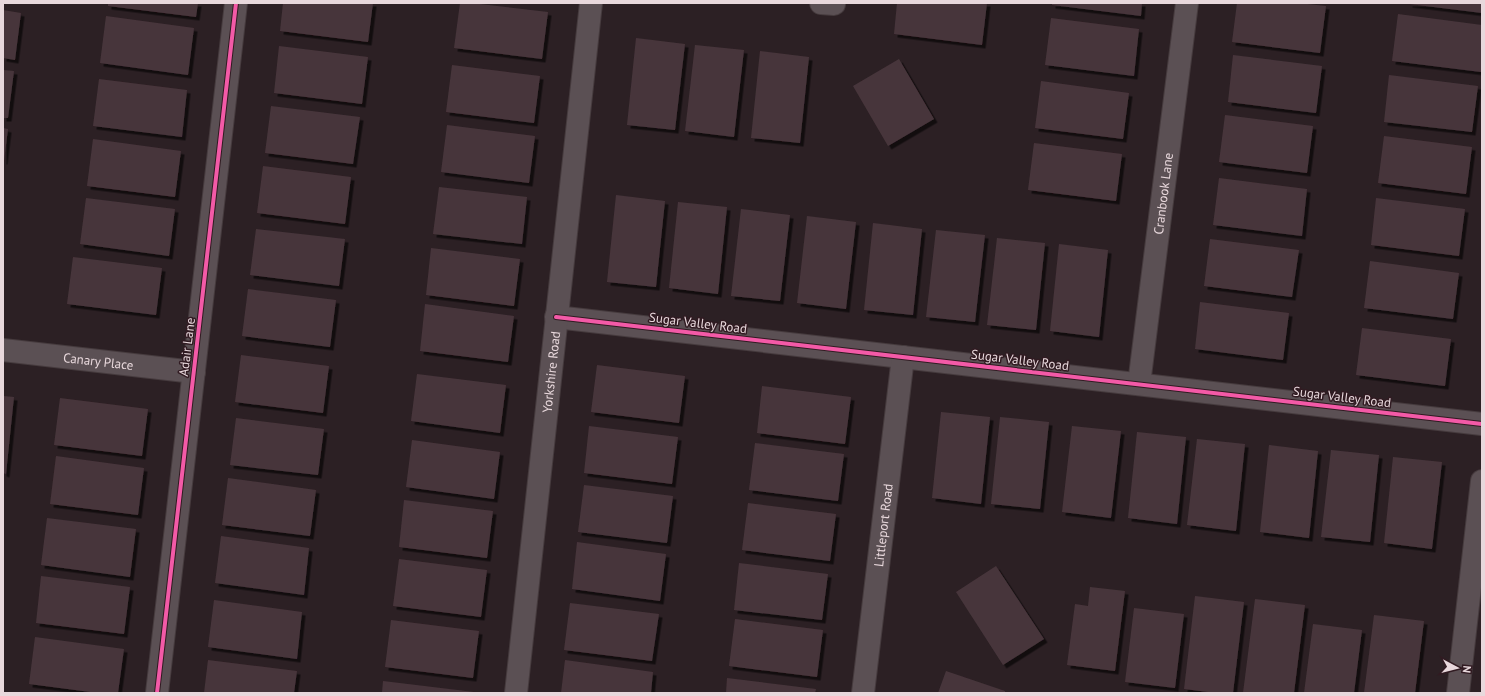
<svg xmlns="http://www.w3.org/2000/svg" width="1485" height="696" font-family="'PT Sans',sans-serif">
  <defs>
    <filter id="shadow"><feDropShadow dx="3.5" dy="3.5" stdDeviation="0" flood-color="#0009"/></filter>
  </defs>
  <rect width="100%" height="100%" fill="#2c2024"/>
  <path fill="#47353b" filter="url(#shadow)" d="M108 3H198L196 17 108 6Z
    M283 3H373L368 42 280 31Z
    M460 3H471L548 12 542 59 454 48Z
    M897 3H987L982 45 894 34Z
    M1052 3H1142L1141 16 1052 5Z
    M1237 3H1298L1326 6 1320 53 1232 42Z
    M1409 3H1482V13L1409 4Z
    M3 10 21 13 15 60 3 58Z
    M1398 14 1482 25 1481 72 1392 61Z
    M106 16 194 28 188 75 100 63Z
    M1051 18 1139 29 1134 76 1045 65Z
    M636 38 685 44 675 130 627 125Z
    M695 45 744 50 734 137 685 131Z
    M279 46 368 57 362 104 274 93Z
    M760 51 809 57 800 143 751 138Z
    M1233 55 1322 66 1316 113 1228 102Z
    M899 59 934 119 888 146 853 86Z
    M452 65 540 76 534 123 446 112Z
    M3 70 14 71 8 118H3Z
    M1389 75 1478 86 1472 132 1384 122Z
    M99 79 187 90 182 137 93 126Z
    M1041 81 1129 93 1123 139 1035 128Z
    M271 106 360 117 353 164 265 153Z
    M1225 115 1313 126 1307 173 1219 162Z
    M447 125 535 136 529 183 441 172Z
    M3 128 8 129 4 161H3Z
    M1384 136 1472 147 1466 194 1378 183Z
    M93 139 181 151 175 197 87 186Z
    M1034 143 1122 154 1116 201 1028 190Z
    M263 166 351 177 345 224 257 213Z
    M1219 178 1307 189 1302 236 1213 225Z
    M439 187 527 197 522 244 433 234Z
    M616 195 665 201 656 287 607 282Z
    M86 198 175 209 169 256 80 244Z
    M1376 198 1465 209 1459 256 1371 245Z
    M678 202 727 207 718 294 669 288Z
    M741 209 790 215 780 301 731 296Z
    M807 216 856 222 846 309 797 303Z
    M873 223 922 229 913 315 864 310Z
    M256 229 345 239 339 286 250 275Z
    M936 230 985 235 975 322 926 317Z
    M997 238 1045 243 1036 330 987 325Z
    M1210 239 1299 250 1292 297 1204 286Z
    M1059 244 1108 250 1099 337 1050 331Z
    M431 248 520 259 514 306 426 295Z
    M73 257 162 268 156 315 67 304Z
    M1370 261 1459 273 1453 319 1364 308Z
    M248 289 336 300 330 347 242 336Z
    M1200 302 1289 313 1283 360 1195 349Z
    M425 304 514 316 508 362 420 351Z
    M1362 328 1451 339 1445 386 1356 375Z
    M241 355 329 366 323 413 235 402Z
    M597 365 685 376 679 423 591 412Z
    M417 374 506 385 500 433 411 421Z
    M762 386 851 397 845 444 757 433Z
    M3 396 14 397 6 474 3 473Z
    M60 398 148 409 142 456 54 445Z
    M941 412 990 417 981 504 932 498Z
    M1000 417 1049 422 1040 509 991 504Z
    M236 418 324 429 318 475 230 465Z
    M589 426 678 437 672 484 584 473Z
    M1072 426 1121 431 1111 518 1062 512Z
    M1137 432 1186 437 1177 524 1128 518Z
    M1197 439 1245 444 1236 531 1187 525Z
    M412 440 500 452 494 499 406 487Z
    M755 443 844 454 838 501 749 490Z
    M1269 445 1318 451 1309 538 1260 532Z
    M1331 450 1379 455 1370 542 1321 537Z
    M56 456 144 468 138 515 50 504Z
    M1393 457 1442 462 1432 549 1384 543Z
    M228 478 316 490 310 536 222 525Z
    M584 485 673 496 667 543 578 532Z
    M404 500 493 511 487 558 399 547Z
    M748 503 836 514 830 561 742 550Z
    M47 518 136 529 130 577 41 565Z
    M221 536 309 548 304 595 215 583Z
    M577 542 666 554 660 601 572 589Z
    M399 559 487 570 481 617 393 606Z
    M739 563 828 574 822 620 734 610Z
    M996 566 1044 639 1003 665 956 592Z
    M41 576 130 587 124 634 36 623Z
    M1090 587 1125 591 1115 671 1067 665 1075 604 1088 606Z
    M1195 596 1244 602 1233 693H1216L1184 689Z
    M1255 599 1305 605 1294 693H1243Z
    M214 600 302 612 297 659 208 647Z
    M570 603 659 614 652 661 564 650Z
    M1134 608 1184 614 1175 688 1125 682Z
    M1374 615 1424 621 1415 693H1364Z
    M735 619 823 630 817 677 729 666Z
    M391 620 479 631 473 678 385 667Z
    M1313 624 1362 630 1354 693H1304Z
    M35 637 124 649 118 693H98L29 684Z
    M208 660 297 671 294 693H204Z
    M565 660 653 672 651 693H561Z
    M946 671 1005 691V693H938Z
    M727 678 816 689 815 693H726Z
    M383 681 474 692V693H382Z"/>
  <g fill="none" stroke-linecap="round" stroke-linejoin="round">
    <defs>
      <g id="minor">
        <path d="M821 3 834 4V3"/>
        <path d="M556 317 1482 424"/>
        <path id="s1" d="M3 350 194 372"/>
        <path id="s2" d="M1139 384 1187 3"/>
        <path d="M157 693 236 3"/>
        <path id="s3" d="M516 693 591 3"/>
        <path id="s4" d="M863 693 903 357"/>
        <path d="M1458 693 1482 481"/>
      </g>
    </defs>
    <use href="#minor" stroke="#463b3e" stroke-width="24"/>
    <use href="#minor" stroke="#5b5054" stroke-width="22"/>
    <defs>
      <path id="cycleway" d="M556 317 1482 424
        M157 693 236 3"/>
    </defs>
    <use href="#cycleway" stroke="#311b22" stroke-width="6"/>
    <use href="#cycleway" stroke="#f35aa7" stroke-width="4"/>
  </g>
  <g text-anchor="middle" dominant-baseline="central" stroke-width="3" stroke-linejoin="round" paint-order="stroke">
    <g font-size="13" fill="#e8d8dc" stroke="#311b22">
      <text stroke="none"><textPath href="#s2" startOffset="192">Cranbook Lane</textPath></text>
      <text transform="translate(698 323) rotate(7)">Sugar Valley Road</text>
      <text transform="translate(187 347) rotate(-83)">Adair Lane</text>
      <text transform="translate(1020 360) rotate(7)">Sugar Valley Road</text>
      <text stroke="none"><textPath href="#s1" startOffset="96">Canary Place</textPath></text>
      <text stroke="none"><textPath href="#s3" startOffset="323">Yorkshire Road</textPath></text>
      <text transform="translate(1342 397) rotate(7)">Sugar Valley Road</text>
      <text stroke="none"><textPath href="#s4" startOffset="169">Littleport Road</textPath></text>
    </g>
  </g>
  <rect width="1485" height="696" fill="none" stroke="#e8d8dc" stroke-width="8"/>
  <g transform="translate(1457 668) rotate(97)" stroke="#311b22" stroke-width="3" paint-order="stroke">
  <path d="M0-3L7 15L0 10L-7 15Z" fill="#e8d8dc"/>
  <text y="-6" font-size="11" font-weight="bold" text-anchor="middle" fill="#e8d8dc">N</text>
  </g>
</svg>
